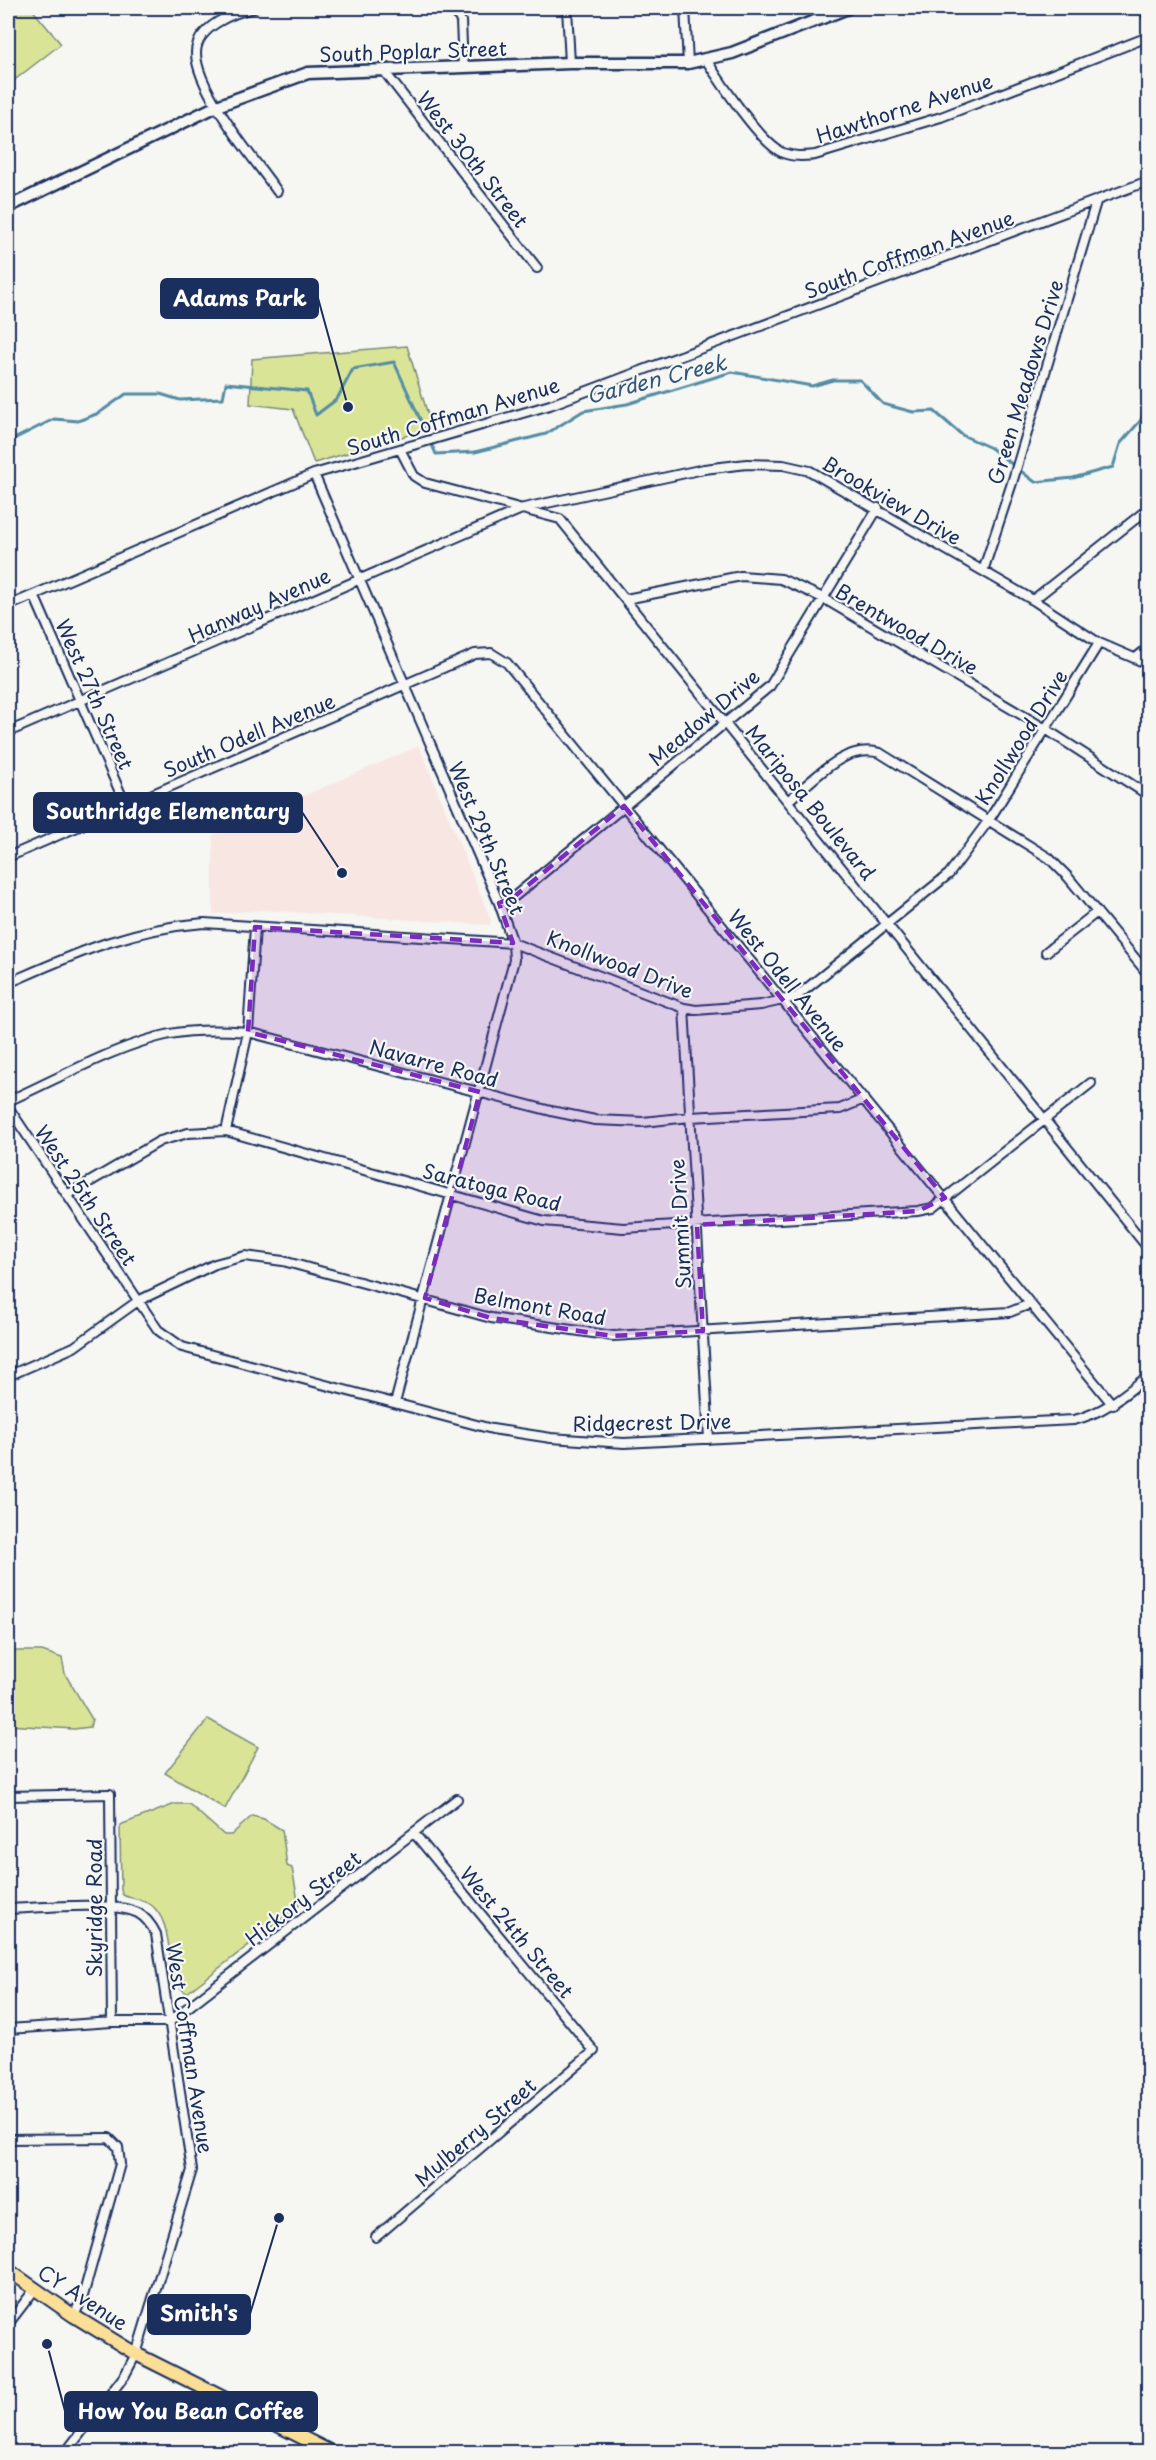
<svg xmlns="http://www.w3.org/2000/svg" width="1156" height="2460" font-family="'Playpen Sans',sans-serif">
  <rect width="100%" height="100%" fill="#f6f6f2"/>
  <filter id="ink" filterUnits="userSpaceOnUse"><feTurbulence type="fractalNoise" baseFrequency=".0167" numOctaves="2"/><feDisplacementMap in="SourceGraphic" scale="12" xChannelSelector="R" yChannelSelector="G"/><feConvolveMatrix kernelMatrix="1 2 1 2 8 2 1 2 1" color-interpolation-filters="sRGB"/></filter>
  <g filter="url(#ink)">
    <path fill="#f8e6e2" d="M419 746 491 920 490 925 261 910 213 914V835Z"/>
    <path fill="#d9e497" stroke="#7a8a7a" stroke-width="1.5" d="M8 8H31L61 44 8 85Z
      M407 346 432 428 314 463 293 409 250 404 252 359Z
      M8 1651H42L62 1658 65 1674 92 1719 90 1727 74 1729 8 1725Z
      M208 1719 258 1747 225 1809 165 1773Z
      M175 1804H189L224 1835H231L252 1816 264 1819 282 1830 287 1866 292 1868 299 1906 187 1993C161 1981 179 1925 150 1904 142 1899 131 1899 123 1895L121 1890 120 1825Z"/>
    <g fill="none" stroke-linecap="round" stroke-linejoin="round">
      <path stroke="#538ca4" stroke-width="3" d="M8 442 54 419 78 421 99 413 126 394H160L180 400 223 398 226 383 307 391 316 415 337 399 353 369 394 362 436 454 475 452 546 434 583 411 627 404 732 372 812 386 833 380H860L883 404 913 412 934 411 962 435 991 448 1035 482 1073 478 1113 467 1120 444 1141 420 1148 398"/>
      <defs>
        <path id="street" d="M254 8C234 12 196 27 196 53 196 90 255 160 277 191
          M453 8 461 21 463 67
          M567 8 570 63
          M685 8 688 63
          M1144 8 1148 18
          M705 58C719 80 761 144 783 153 793 157 804 156 815 155L941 117 1148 37
          M384 71 537 268
          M401 451 414 476 425 483 560 519 1148 1248
          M314 474 499 903 513 943 514 960 395 1403
          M983 571 1012 483 1096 202
          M34 595 126 806
          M626 599 741 576 781 579 823 598 1044 728 1148 795
          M1033 600 1148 509
          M8 606 314 474 550 405 1148 181
          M1137 657 1148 648
          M8 732 524 508 704 469 747 464 783 465 810 471 1033 600 1099 643 1148 664
          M789 800C815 779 844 743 880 753L1049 858 1068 877 1148 974
          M8 857 475 654 491 653 507 663 1113 1405
          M499 903 515 896 770 686 878 508
          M1046 952 1097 912
          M8 983C75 954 128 929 204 923L513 943 684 1008 696 1010 761 1005 796 997 949 874 989 820 1099 643
          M684 1008 709 1439
          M8 1101C60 1078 114 1046 170 1034 196 1029 222 1030 248 1032L551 1111 595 1120 643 1122 690 1117 840 1109 864 1099
          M8 1107 158 1330 182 1347 492 1429 551 1438 624 1443 1074 1420C1105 1412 1124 1395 1148 1376
          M226 1131 248 1032 255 927
          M67 1195 160 1141 188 1133 226 1131 544 1221 623 1228 918 1211 933 1208 1091 1083
          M8 1376 74 1347 138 1301 215 1264 245 1256 283 1261 491 1318 613 1336 1010 1312 1030 1304
          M8 1796 110 1794 112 2022
          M8 1909C40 1908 111 1900 138 1913 147 1918 152 1926 156 1934L192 2170 136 2354 125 2375 66 2452
          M8 2029 112 2022H169L457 1799
          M8 2139 109 2138 118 2147 120 2164 83 2296 74 2316
          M376 2237 594 2051 414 1833
          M8 2324 35 2289"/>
        <path id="secondary" d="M8 207 217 106 308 73 570 63H688L732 53 848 8"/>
        <path id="primary" d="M8 2270 74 2316 136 2354 331 2452"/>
      </defs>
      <use href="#street" stroke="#1b2f5e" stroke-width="12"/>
      <use href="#secondary" stroke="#1b2f5e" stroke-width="15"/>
      <use href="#primary" stroke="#1b2f5e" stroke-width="16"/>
      <use href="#street" stroke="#f6f6f2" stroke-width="8"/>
      <use href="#secondary" stroke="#f6f6f2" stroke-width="10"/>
      <use href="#primary" stroke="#fbdf96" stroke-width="12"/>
    </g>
  </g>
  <path fill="#7b2cbf" fill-opacity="0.2" stroke="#7b2cbf" stroke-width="4.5" stroke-dasharray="12 8" stroke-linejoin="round" d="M624 806 945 1198 918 1211 697 1225 703 1331 613 1336 491 1318 425 1298 480 1092 248 1032 255 927 513 943 499 903 515 896Z"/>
  <g text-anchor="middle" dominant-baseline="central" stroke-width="4.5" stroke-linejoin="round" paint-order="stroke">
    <g font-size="20" fill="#1b2f5e" stroke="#f6f6f2">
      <text transform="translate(413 51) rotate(-2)">South Poplar Street</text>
      <text transform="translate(904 108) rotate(-18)">Hawthorne Avenue</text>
      <text transform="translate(473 159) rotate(52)">West 30th Street</text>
      <text transform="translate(909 254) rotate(-20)">South Coffman Avenue</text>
      <text transform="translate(1025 382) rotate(-73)">Green Meadows Drive</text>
      <text transform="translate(453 416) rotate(-17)">South Coffman Avenue</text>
      <text transform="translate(892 500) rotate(30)">Brookview Drive</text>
      <text transform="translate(259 605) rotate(-24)">Hanway Avenue</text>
      <text transform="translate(907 629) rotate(30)">Brentwood Drive</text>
      <text transform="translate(95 694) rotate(66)">West 27th Street</text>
      <text transform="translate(704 717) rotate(-40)">Meadow Drive</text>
      <text transform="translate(249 735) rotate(-23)">South Odell Avenue</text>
      <text transform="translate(1021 737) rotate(-58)">Knollwood Drive</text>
      <text transform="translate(811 802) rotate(51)">Mariposa Boulevard</text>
      <text transform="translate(487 838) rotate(67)">West 29th Street</text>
      <text transform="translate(620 964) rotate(21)">Knollwood Drive</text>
      <text transform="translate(788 980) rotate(51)">West Odell Avenue</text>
      <text transform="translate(434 1063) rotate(15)">Navarre Road</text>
      <text transform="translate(492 1187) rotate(14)">Saratoga Road</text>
      <text transform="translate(86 1195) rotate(56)">West 25th Street</text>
      <text transform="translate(680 1224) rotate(-93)">Summit Drive</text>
      <text transform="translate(540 1306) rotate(10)">Belmont Road</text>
      <text transform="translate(652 1422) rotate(-1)">Ridgecrest Drive</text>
      <text transform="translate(303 1898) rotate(-38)">Hickory Street</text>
      <text transform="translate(94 1908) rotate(-90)">Skyridge Road</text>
      <text transform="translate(517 1932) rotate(50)">West 24th Street</text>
      <text transform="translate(190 2048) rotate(81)">West Coffman Avenue</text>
      <text transform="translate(475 2132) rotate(-41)">Mulberry Street</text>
      <text transform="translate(83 2297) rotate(33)">CY Avenue</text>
    </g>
    <g font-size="21" font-style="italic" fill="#32567b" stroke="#f6f6f2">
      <text transform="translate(656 378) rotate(-14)">Garden Creek</text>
    </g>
  </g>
  <path fill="none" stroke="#1b2f5e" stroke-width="2" d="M348 407L318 298M342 873L302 812M279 2218L250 2314M47 2344L65 2411"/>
  <g fill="#1b2f5e" stroke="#f6f6f2" stroke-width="2">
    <circle cx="348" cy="407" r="6"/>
    <circle cx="342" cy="873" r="6"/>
    <circle cx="279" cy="2218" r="6"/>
    <circle cx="47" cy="2344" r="6"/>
  </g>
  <g fill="#1b2f5e" stroke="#1b2f5e" stroke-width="2">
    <rect x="161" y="279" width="157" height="39" rx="6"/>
    <rect x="34" y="793" width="268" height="39" rx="6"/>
    <rect x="148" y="2295" width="102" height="39" rx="6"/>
    <rect x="65" y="2392" width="252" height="39" rx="6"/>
  </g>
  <g font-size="21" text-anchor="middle" font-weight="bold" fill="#fff">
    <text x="240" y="306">Adams Park</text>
    <text x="168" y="819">Southridge Elementary</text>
    <text x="199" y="2321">Smith's</text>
    <text x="191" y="2419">How You Bean Coffee</text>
  </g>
  <rect width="1156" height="2460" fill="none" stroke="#f6f6f2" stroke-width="30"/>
  <rect x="15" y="15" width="1126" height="2430" fill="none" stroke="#1b2f5e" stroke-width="2" filter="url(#ink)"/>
</svg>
